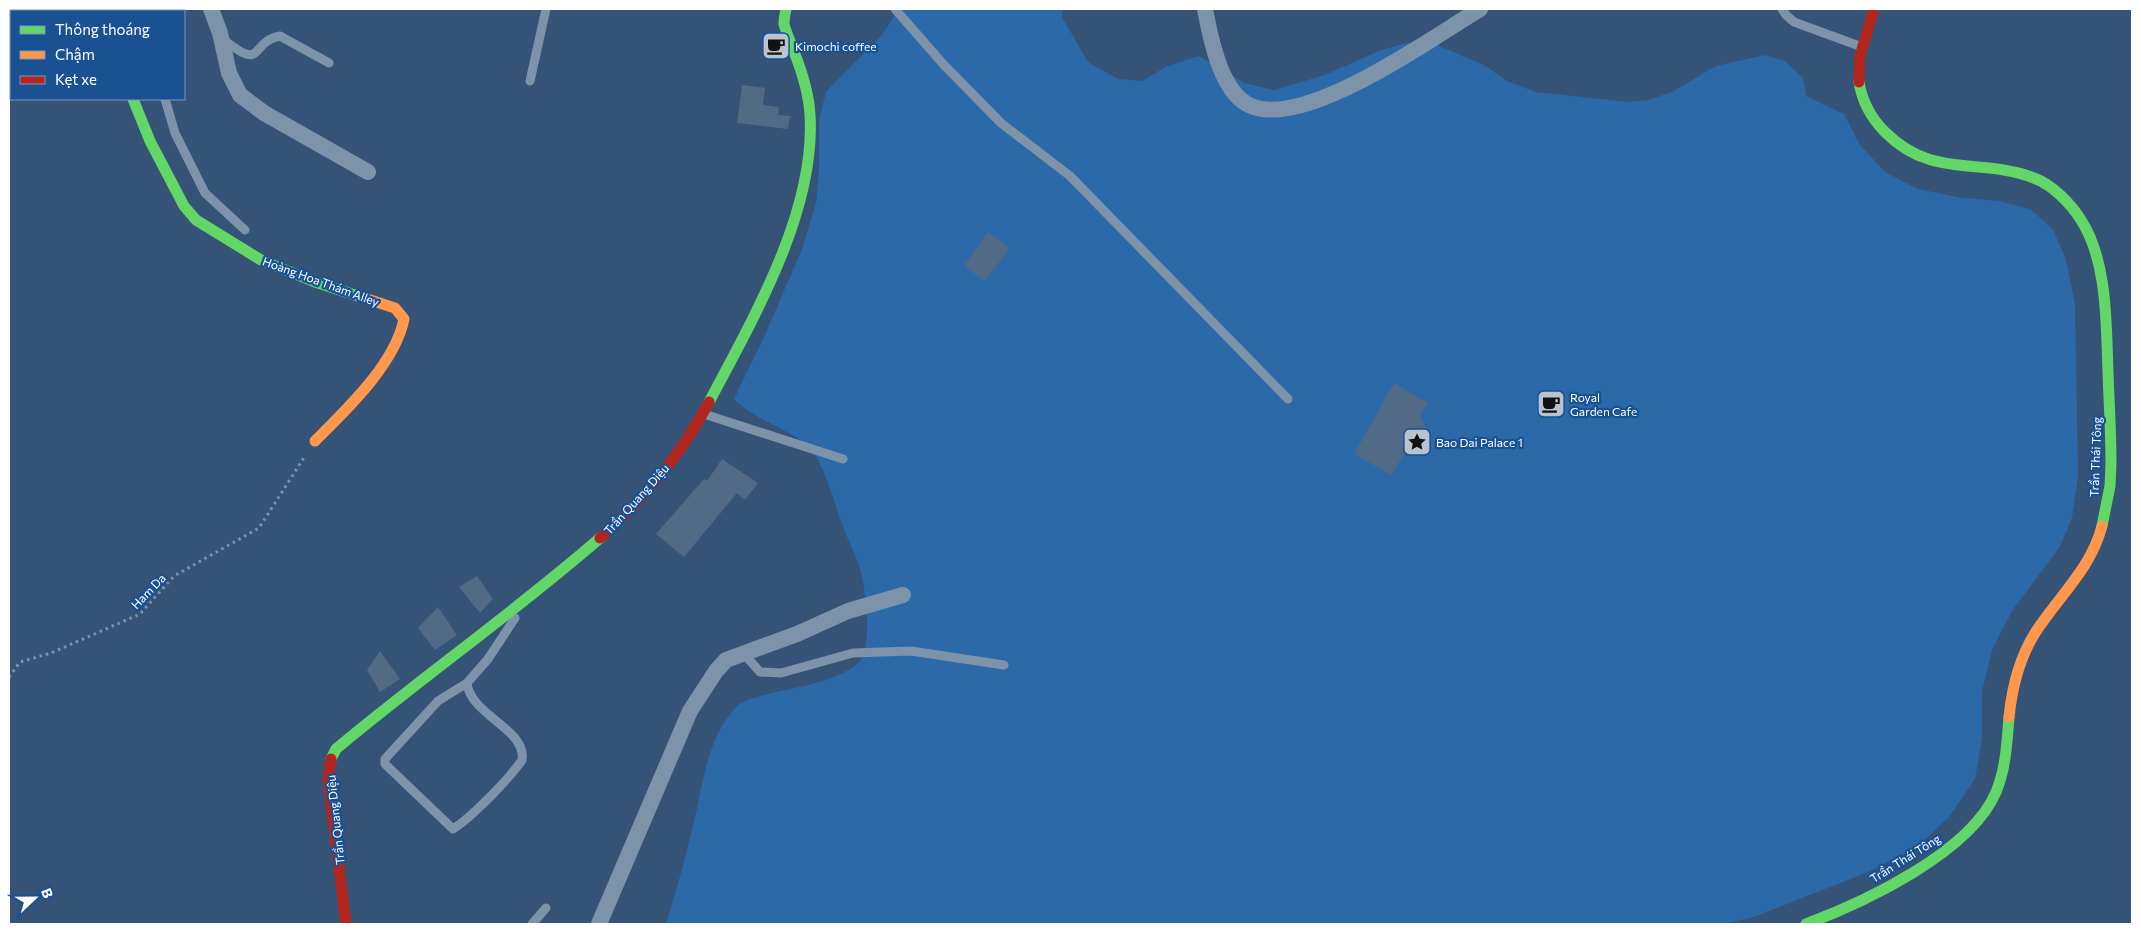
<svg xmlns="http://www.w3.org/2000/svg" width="2141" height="933" font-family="Commissioner,sans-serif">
  <rect width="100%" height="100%" fill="#355377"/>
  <path fill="#2c69a9" d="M899 9H1062V17L1088 62 1118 79 1142 81 1166 67 1198 56 1221 68 1244 83 1274 90 1325 75 1379 51 1406 43 1437 45 1484 65 1507 81 1536 92 1628 102 1648 100 1672 92 1716 66 1765 55 1785 61 1803 78 1806 96 1844 114 1860 145 1885 172 1918 189 1962 198 1999 201 2030 209 2053 229 2066 260 2075 304 2078 476 2072 518 2059 548 2012 611 1992 650 1982 692V738L1975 779 1949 817 1917 847 1868 872 1754 917 1725 924H666C676 892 685 859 693 826 703 785 706 740 736 707 747 696 788 690 804 686 821 682 842 676 856 665 874 651 866 593 861 573 857 556 848 541 842 524 835 505 825 466 812 451 791 428 755 421 734 399L765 335 802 249 816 203 819 170V120L826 92 882 35Z"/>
  <path fill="#516a86" d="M742 85 765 88 763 105 779 107 778 115 790 116 788 129 737 123Z
    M988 232 1010 248 985 281 964 266Z
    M1394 383 1428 403 1421 415 1428 436 1416 457 1405 453 1391 475 1354 454Z
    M722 459 758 483 745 500 737 493 684 557 656 534 704 479 707 481Z
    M477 576 493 599 480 613 459 587Z
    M438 607 457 635 435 650 418 628Z
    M380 651 400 679 380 692 367 670Z"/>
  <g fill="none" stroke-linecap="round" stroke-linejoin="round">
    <path stroke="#7d93aa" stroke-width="3" stroke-dasharray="2.5 4" stroke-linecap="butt" d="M9 677 20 662 51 653 140 614 174 576 259 528 305 456"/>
    <path stroke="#7d93aa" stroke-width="9" d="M895 9 944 65 1001 123 1070 176 1288 399
      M1782 9 1786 15 1794 22 1862 47
      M20 11V9
      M223 39C265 73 249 42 280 36L329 63
      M9 77 11 70
      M530 81 546 9
      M165 99 175 133 205 193 245 230
      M704 414 843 459
      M744 654 760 672 781 673 853 653 911 651 1004 665
      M467 683 438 701 385 759V764L453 829C472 817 509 779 522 760 527 729 470 715 467 683L488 659 515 618
      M532 924 546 908"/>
    <path stroke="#7d93aa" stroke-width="16" d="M211 9 220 33 229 73 240 95 264 113 368 172
      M1205 9C1210 36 1220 89 1247 104 1300 134 1434 36 1480 9
      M141 11 142 9
      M599 924 690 711 716 671 726 660 797 634 848 611 903 595"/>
    <path stroke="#63d668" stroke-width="11" d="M1859 82C1862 101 1871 118 1885 132 1933 180 1980 157 2034 178 2053 185 2071 204 2081 220 2108 262 2106 325 2108 372 2109 402 2111 433 2111 463L2110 486 2102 526
      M133 99 150 141 184 206 196 220 261 260 315 282 364 298
      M709 402C753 319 816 211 810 115 809 93 801 69 793 49 790 41 786 32 784 24 784 19 785 14 786 9
      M331 759 336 749C422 677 515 612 600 538
      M1806 924C1865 902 1971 852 1996 792 2006 768 2007 742 2009 717"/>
    <path stroke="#ff974d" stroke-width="11" d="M315 441C347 409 395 364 404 319L395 308 364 298
      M2009 717C2012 688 2020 657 2035 633 2058 597 2091 569 2102 526"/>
    <path stroke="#b3261e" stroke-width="11" d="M1859 82 1860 56 1874 9
      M600 538C643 500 682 453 709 402
      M331 759 328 779 346 924"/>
  </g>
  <defs>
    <symbol id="cafe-square" viewBox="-11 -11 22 22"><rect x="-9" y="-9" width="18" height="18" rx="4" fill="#b8c3cf" stroke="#195193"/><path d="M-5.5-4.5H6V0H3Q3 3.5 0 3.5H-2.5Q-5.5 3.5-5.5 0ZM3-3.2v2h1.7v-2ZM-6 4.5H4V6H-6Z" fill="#111"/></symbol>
    <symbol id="sight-square" viewBox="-11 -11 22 22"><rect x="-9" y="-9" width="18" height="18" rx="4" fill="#b8c3cf" stroke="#195193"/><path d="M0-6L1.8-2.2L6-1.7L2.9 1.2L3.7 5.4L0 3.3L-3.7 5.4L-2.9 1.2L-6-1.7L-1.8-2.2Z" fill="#111"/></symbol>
  </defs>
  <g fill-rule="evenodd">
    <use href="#cafe-square" x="760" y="30" width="32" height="32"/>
    <use href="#cafe-square" x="1535" y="388" width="32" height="32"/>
    <use href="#sight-square" x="1401" y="426" width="32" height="32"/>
  </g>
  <g text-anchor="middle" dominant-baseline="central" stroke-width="4.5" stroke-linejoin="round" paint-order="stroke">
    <g font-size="12" fill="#fff" stroke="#195193" text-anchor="start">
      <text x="795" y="46">Kimochi coffee</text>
      <text x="1570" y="397">Royal<tspan x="1570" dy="14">Garden Cafe</tspan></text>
      <text x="1436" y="442">Bao Dai Palace 1</text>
    </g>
    <g font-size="12" fill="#fff" stroke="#195193">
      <text transform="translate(321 281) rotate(20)">Hoàng Hoa Thám Alley</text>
      <text transform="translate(2095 457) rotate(-88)">Trần Thái Tông</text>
      <text transform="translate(636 499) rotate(-48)">Trần Quang Diệu</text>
      <text transform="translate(148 591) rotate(-46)">Ham Da</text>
      <text transform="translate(335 820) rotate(-96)">Trần Quang Diệu</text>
      <text transform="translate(1905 858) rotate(-32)">Trần Thái Tông</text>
    </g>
  </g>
  <rect width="2141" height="933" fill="none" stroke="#ffffff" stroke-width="20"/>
  <rect x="10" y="10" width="175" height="90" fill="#195193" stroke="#7597be"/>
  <rect x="20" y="26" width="25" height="8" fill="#63d668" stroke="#7597be"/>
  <text x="55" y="35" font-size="15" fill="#ffffff">Thông thoáng</text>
  <rect x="20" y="51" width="25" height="8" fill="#ff974d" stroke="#7597be"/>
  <text x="55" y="60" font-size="15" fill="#ffffff">Chậm</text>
  <rect x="20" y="76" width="25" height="8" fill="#b3261e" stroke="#7597be"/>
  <text x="55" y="85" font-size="15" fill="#ffffff">Kẹt xe</text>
  <g transform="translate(35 898) rotate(68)" stroke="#195193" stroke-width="4" paint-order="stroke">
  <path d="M0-4L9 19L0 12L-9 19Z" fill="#ffffff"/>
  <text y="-8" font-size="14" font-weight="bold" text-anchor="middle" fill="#ffffff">B</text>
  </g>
</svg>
